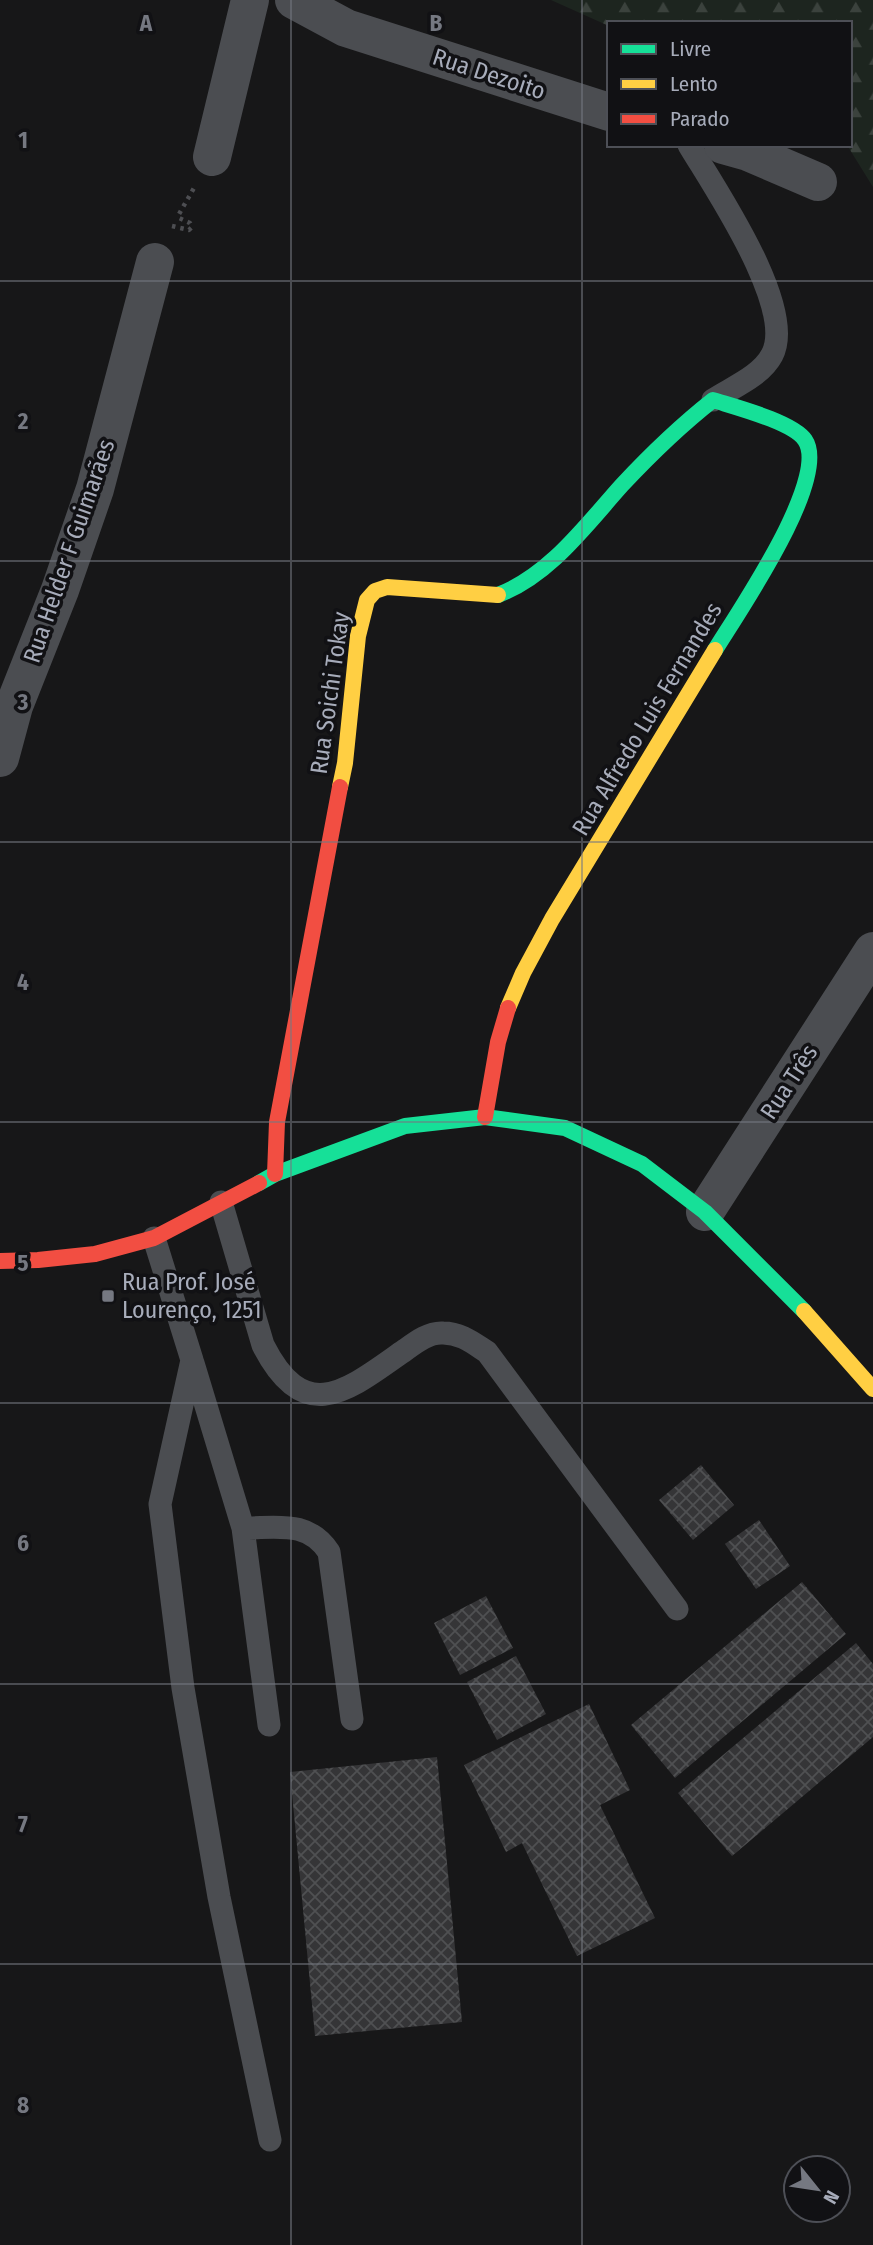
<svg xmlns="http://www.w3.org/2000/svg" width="873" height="2245" font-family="'Fira Sans Condensed',sans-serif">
  <defs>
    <pattern id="forest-firs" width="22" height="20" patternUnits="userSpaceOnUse" patternTransform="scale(1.75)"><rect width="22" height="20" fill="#1d251f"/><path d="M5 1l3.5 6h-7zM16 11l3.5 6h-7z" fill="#3b423d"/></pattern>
    <pattern id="building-cross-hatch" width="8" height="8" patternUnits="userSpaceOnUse" patternTransform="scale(1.75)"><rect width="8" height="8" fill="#353537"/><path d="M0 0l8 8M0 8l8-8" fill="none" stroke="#4f5052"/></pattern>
  </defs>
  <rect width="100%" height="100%" fill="#171718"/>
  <path fill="url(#forest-firs)" d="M551 0H873V187L847 145H850V23H609V26Z"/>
  <path fill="url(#building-cross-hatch)" d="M701 1465 734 1505 693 1540 659 1500Z
    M759 1520 790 1566 756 1589 725 1544Z
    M802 1582 846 1634 675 1778 631 1725Z
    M486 1596 513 1648 460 1675 434 1623Z
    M856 1643 873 1664V1737L732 1856 678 1793Z
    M516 1656 546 1714 497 1740 467 1682Z
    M589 1704 630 1790 600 1805 655 1918 577 1956 522 1843 506 1852 464 1765Z
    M437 1757 462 2022 315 2036 290 1772Z"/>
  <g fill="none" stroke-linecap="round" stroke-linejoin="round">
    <path stroke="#4d4e52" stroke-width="4.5" stroke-dasharray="3.5 5" stroke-linecap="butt" d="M172 226 189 230 192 227 190 223 179 218V214L194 188"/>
    <path stroke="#4b4d51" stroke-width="23" d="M689 145C714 187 797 308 772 355 761 376 733 387 713 400
      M221 1202 263 1345C305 1428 348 1390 405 1350 416 1342 429 1332 443 1333 461 1333 473 1343 487 1352L677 1609
      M154 1238 192 1360 160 1504 183 1688 219 1897 270 2140
      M193 1363 243 1528 269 1725
      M243 1528C278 1528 308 1520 329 1552L352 1719"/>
    <path stroke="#4b4d51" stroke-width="38" d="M294 0 346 28 609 112
      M723 145 748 152 818 182
      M212 157 250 0
      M0 758 14 706 60 590 95 489 155 262
      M705 1212 873 951"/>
    <path stroke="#16e098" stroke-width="16" d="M498 595C550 575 586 525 622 485 651 454 680 426 713 400 735 407 793 422 805 440 831 478 737 614 715 650
      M259 1183 275 1174 405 1126 485 1117 565 1128 642 1164 705 1212 804 1311"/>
    <path stroke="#ffcf43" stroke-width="16" d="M340 787 345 763 358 636 367 600 375 591 387 587 498 595
      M508 1008 523 973 552 919 715 650
      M804 1311 873 1389"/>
    <path stroke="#f24e42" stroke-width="16" d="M485 1117 498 1042 508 1008
      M275 1174 277 1122 340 787
      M0 1261 38 1260 95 1254 154 1238 259 1183"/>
  </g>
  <path fill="none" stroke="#757881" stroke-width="2" stroke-opacity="0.55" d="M291 0V2245M582 0V2245M0 281H873M0 561H873M0 842H873M0 1122H873M0 1403H873M0 1684H873M0 1964H873"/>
  <rect fill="#757881" stroke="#111114" stroke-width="2.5" x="101" y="1289" width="14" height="14" rx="3.5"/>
  <g text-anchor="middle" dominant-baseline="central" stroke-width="7" stroke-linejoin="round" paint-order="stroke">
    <g font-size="24" fill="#a7acba" stroke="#111114">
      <text transform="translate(489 74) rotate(18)">Rua Dezoito</text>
      <text transform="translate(69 551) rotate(-71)">Rua Helder F Guimarães</text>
      <text transform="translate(330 693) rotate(-82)">Rua Soichi Tokay</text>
      <text transform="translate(647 719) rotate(-59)">Rua Alfredo Luis Fernandes</text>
      <text transform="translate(789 1082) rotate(-57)">Rua Três</text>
    </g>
    <g font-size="24" fill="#a7acba" stroke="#111114" text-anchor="start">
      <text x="122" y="1282">Rua Prof. José<tspan x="122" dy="28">Lourenço, 1251</tspan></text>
    </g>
  </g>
  <g font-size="23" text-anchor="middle" font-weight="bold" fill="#757881" stroke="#111114" stroke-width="7" stroke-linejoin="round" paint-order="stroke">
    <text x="146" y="31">A</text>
    <text x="436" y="31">B</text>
    <text x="23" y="148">1</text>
    <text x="23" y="429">2</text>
    <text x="23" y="710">3</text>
    <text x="23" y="990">4</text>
    <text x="23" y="1271">5</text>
    <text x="23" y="1551">6</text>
    <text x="23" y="1832">7</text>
    <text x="23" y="2113">8</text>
  </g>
  <rect x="607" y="21" width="245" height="126" fill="#111114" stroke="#4d4f56" stroke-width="2"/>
  <rect x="621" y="44" width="35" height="10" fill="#16e098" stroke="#4d4f56" stroke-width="2"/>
  <text x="670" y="56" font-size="21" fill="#a7acba">Livre</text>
  <rect x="621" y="79" width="35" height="10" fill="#ffcf43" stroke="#4d4f56" stroke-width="2"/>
  <text x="670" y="91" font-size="21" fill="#a7acba">Lento</text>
  <rect x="621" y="114" width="35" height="10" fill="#f24e42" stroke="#4d4f56" stroke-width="2"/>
  <text x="670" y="126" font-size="21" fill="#a7acba">Parado</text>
  <g transform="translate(817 2189) rotate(120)"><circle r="33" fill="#111114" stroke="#4d4f56" stroke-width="2"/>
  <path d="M0-5L12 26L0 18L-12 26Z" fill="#757881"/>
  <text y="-10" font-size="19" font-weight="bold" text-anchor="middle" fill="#a7acba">N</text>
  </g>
</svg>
